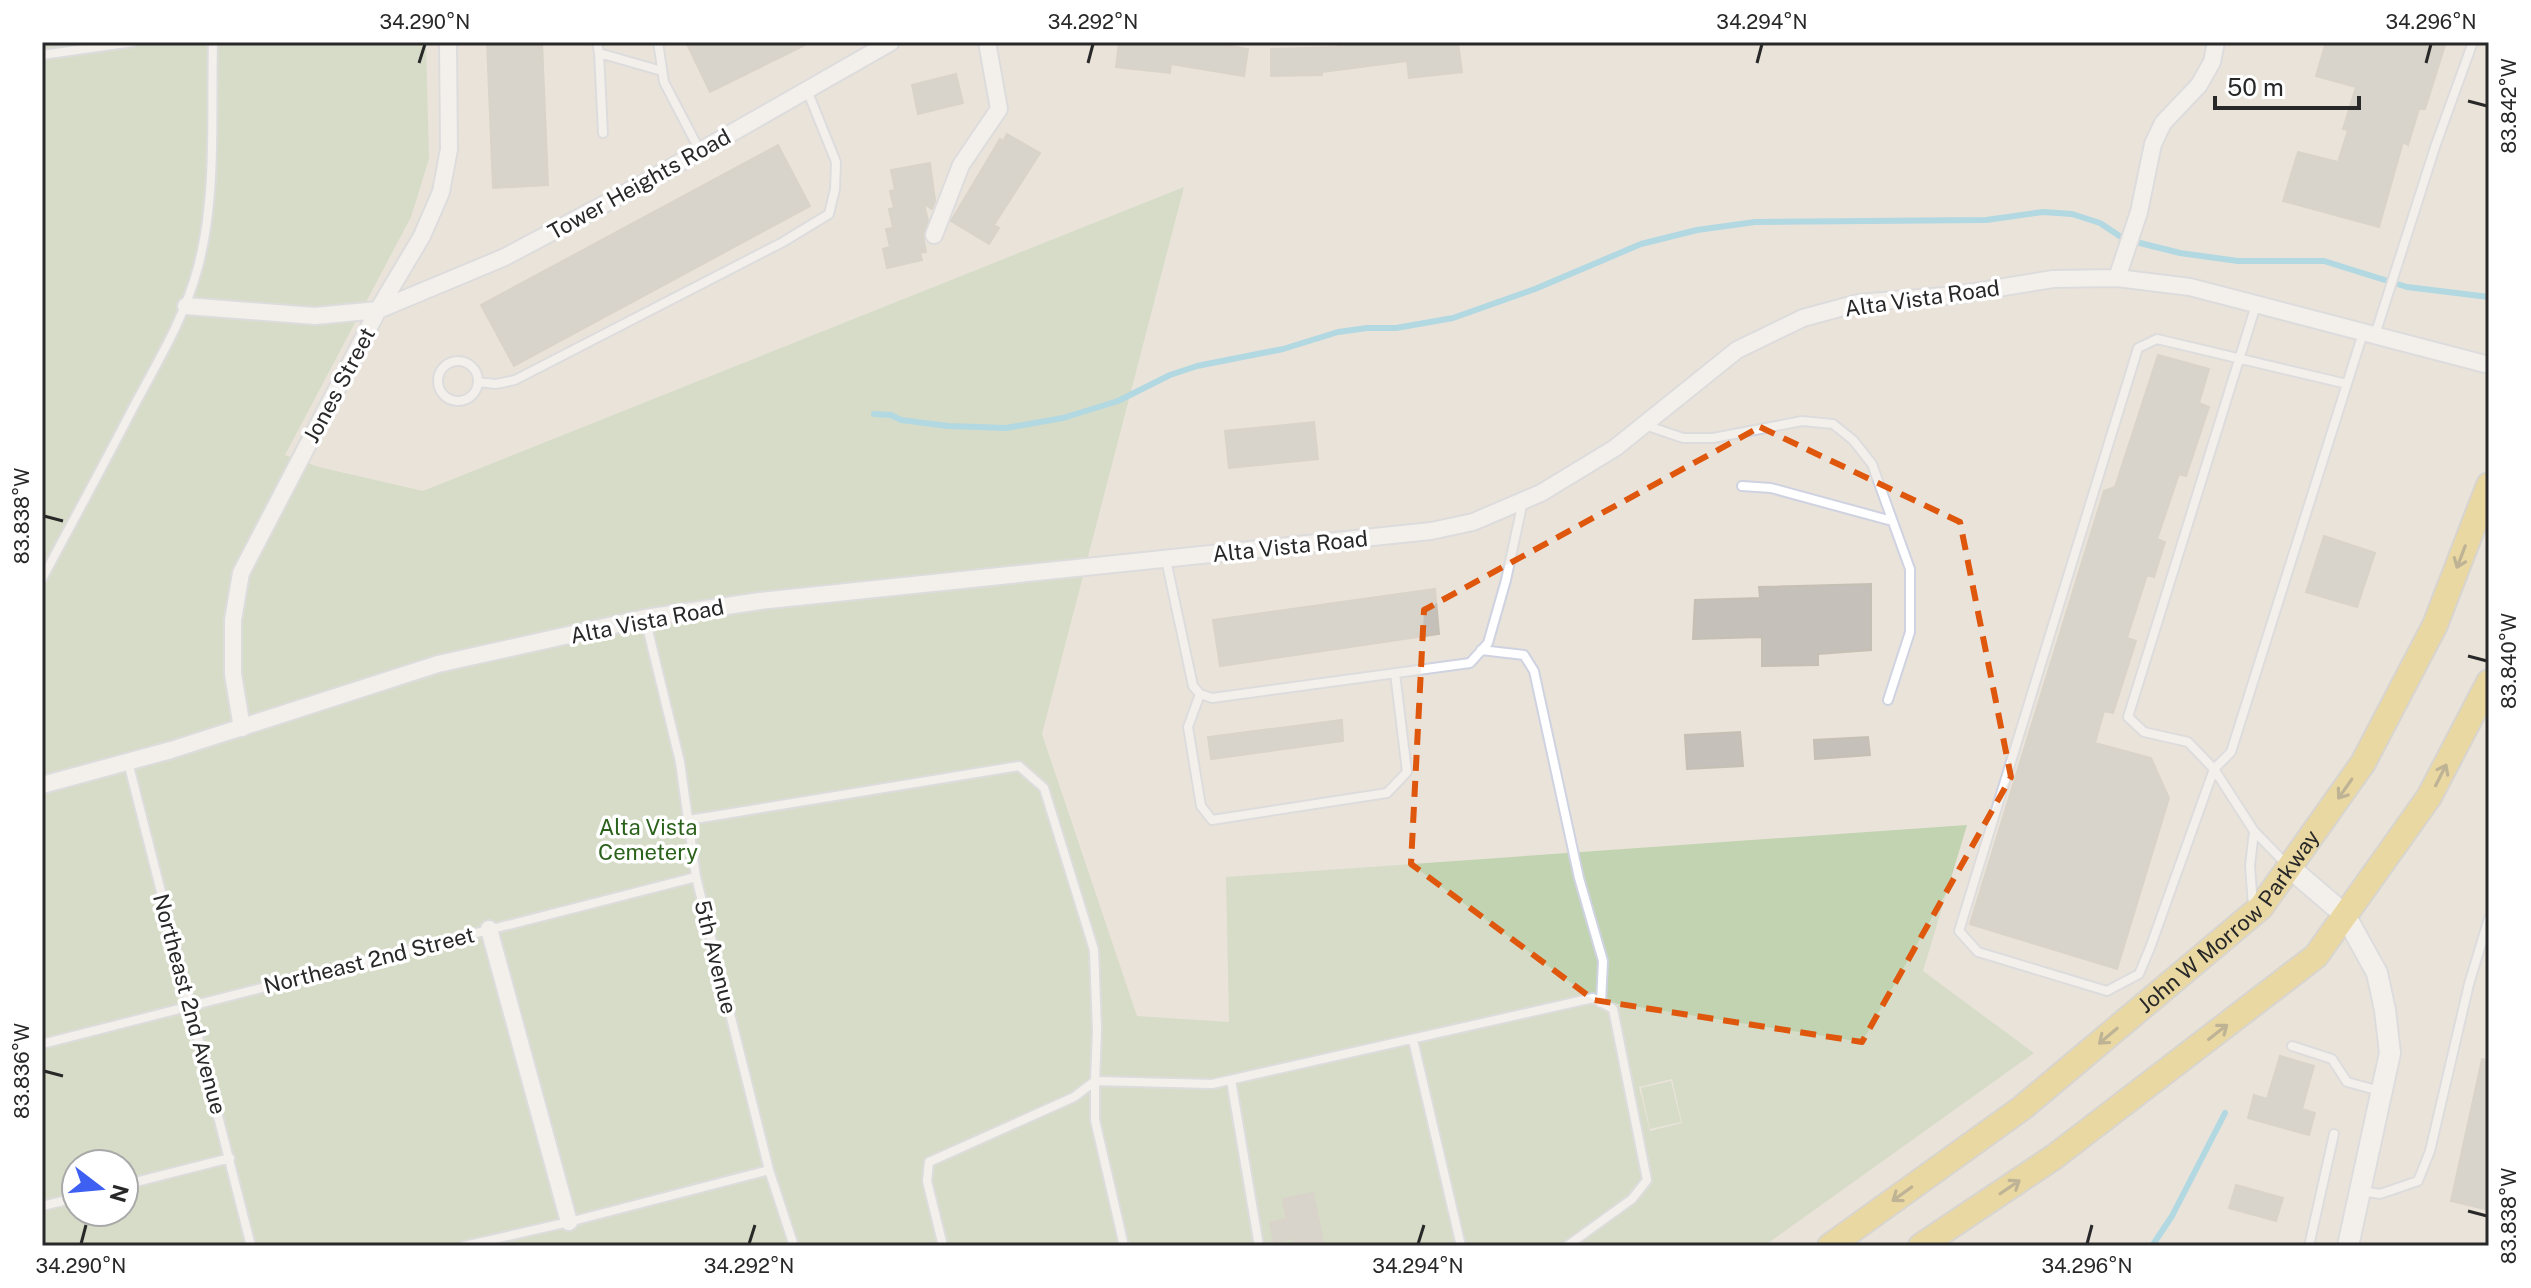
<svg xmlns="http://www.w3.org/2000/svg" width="2531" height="1288" font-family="'Public Sans',sans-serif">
  <rect width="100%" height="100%" fill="#eae3da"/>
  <path fill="#c2d3b1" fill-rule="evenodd" d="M42 42H426L429 159 411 217 285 455 319 467 423 491 1184 187 1042 734 1137 1016 1229 1022 1226 877 1967 825 1923 971 2034 1053 1764 1246H42ZM1672 1079 1682 1123 1650 1131 1639 1087ZM76 1164H124V1212H76Z
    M1671 1081 1681 1122 1650 1129 1641 1088Z"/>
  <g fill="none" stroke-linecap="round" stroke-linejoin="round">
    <path stroke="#6fc9ea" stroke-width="6" d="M874 414 891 415 901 420 948 426 1006 428 1063 418 1118 401 1170 375 1197 366 1283 349 1338 332 1367 328H1396L1453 318 1535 289 1641 244 1697 230 1755 222 1986 220 2043 212 2072 214 2100 223 2124 239 2180 253 2238 261H2324L2407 287 2489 297
      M2152 1246 2172 1216 2225 1113"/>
  </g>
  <path fill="#c5c0b9" stroke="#c5bfb4" stroke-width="2" d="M487 42H542L548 185 493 188Z
    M686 42H811L710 92Z
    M1119 42H1208L1248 49 1244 76 1171 64 1170 73 1116 67Z
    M1347 42H1458L1462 72 1409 78 1407 61 1322 72V75L1271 76V49L1338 47V43Z
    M2326 42H2446L2425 109H2419L2408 145 2403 142 2379 227 2283 201 2298 152 2338 162 2348 130 2343 129 2356 87 2316 76Z
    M956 74 963 103 918 114 912 85Z
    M1007 134 1040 153 994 225 999 228 989 244 951 221 1000 139 1003 141Z
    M778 145 810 206 514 366 481 305Z
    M930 163 935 201 932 209 924 204 928 221 923 236 926 252 920 253 922 260 887 268 883 249 890 247 886 229 893 228 889 209 894 208 890 191 895 190 891 170Z
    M2158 355 2209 369 2199 403 2209 407 2186 476 2179 474 2157 539 2165 542 2154 577 2147 575 2127 638 2136 641 2113 713 2104 711 2095 743 2151 758 2169 798 2117 969 1970 924 2104 491 2115 487Z
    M1314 422 1318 459 1229 468 1225 431Z
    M2324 536 2375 553 2357 607 2306 592Z
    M1871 584V650L1818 654V665L1762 666V637L1693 639 1695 600 1760 598 1759 587Z
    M1435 589 1439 634 1220 666 1213 620Z
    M1342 720 1343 741 1211 759 1208 737Z
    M1740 732 1743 766 1687 769 1685 735Z
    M1868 737 1870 755 1815 759 1814 740Z
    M2280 1056 2314 1066 2302 1109 2315 1113 2309 1135 2248 1118 2254 1095 2267 1099Z
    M2482 1059 2489 1060V1210L2451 1201Z
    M2236 1185 2283 1198 2276 1221 2229 1208Z
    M1313 1193 1324 1246H1295L1293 1238 1274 1242 1270 1223 1287 1219 1283 1199Z"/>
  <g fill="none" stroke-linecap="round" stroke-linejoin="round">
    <defs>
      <path id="service" d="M597 42 599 53 662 71
        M658 42 664 82 700 151
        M599 53 603 133
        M42 55 133 42
        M2256 305C2213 442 2170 579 2128 717L2144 732 2188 742 2214 769 2150 948 2139 974 2107 991 1978 952 1959 931 2138 348 2157 339 2347 384
        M2375 335 2436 144 2473 42
        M438 381a20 20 0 1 1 40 0a20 20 0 1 1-40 0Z
        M478 382 496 384 515 380 783 242 829 214 835 189 836 162 807 90
        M1645 425 1683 438H1713L1802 421 1833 424 1853 440 1872 464 1910 569V632L1888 700
        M1742 486 1771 488 1892 521
        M1166 560 1193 686 1200 694 1212 698 1470 663 1488 643 1506 580 1523 501
        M42 579C73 521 104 464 134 406 158 361 185 317 198 267 217 196 211 116 213 42
        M645 618 680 762 696 877 769 1170 794 1246
        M1481 650 1524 655 1534 671 1579 878 1603 961 1601 1003
        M1200 694 1188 727 1201 806 1212 820 1387 793 1407 772 1395 673
        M128 762 251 1246
        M689 820 1019 766 1044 788 1094 950 1097 1030 1095 1081 1212 1084 1593 998 1613 1009 1647 1180 1632 1199 1567 1246
        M2288 866 2254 831 2214 769 2231 752 2363 333
        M2253 906 2250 866 2254 831
        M1413 1040 1461 1246
        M42 1044 696 877
        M2292 1046 2332 1059 2347 1082 2380 1091
        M1231 1080 1259 1246
        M1095 1081V1120L1124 1246
        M124 1185 230 1158
        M2362 1191 2380 1194 2418 1181 2430 1151 2469 984 2489 918
        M42 1206 76 1198
        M464 1246 569 1222 769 1170
        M943 1246 927 1181 929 1162 1074 1097 1095 1081
        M2309 1246 2334 1134"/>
      <path id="minor" d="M934 235 961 165 999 109 987 42
        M2117 278 2139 212 2153 144 2163 123 2199 85 2212 62 2216 42
        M186 306 315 316 378 310 505 257 644 183 891 42
        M242 728 233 674V620L241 573 378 310 422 236 441 192 449 149 448 42
        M42 785 171 750 438 664 645 618 760 601 1431 531 1473 522 1541 493 1615 448 1737 350 1803 318 1858 303 1955 295 2053 279 2117 278 2190 287 2489 365
        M489 929 569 1222"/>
      <path id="tertiary" d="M2289 867 2345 915 2377 973 2385 1010 2390 1053 2348 1246"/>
      <g id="primary">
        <path id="s1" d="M1830 1246 2022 1108 2261 907 2363 763 2435 625 2489 485"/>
        <path d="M1921 1246 2054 1157 2316 956 2429 797 2489 682"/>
      </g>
    </defs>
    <use href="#service" stroke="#cfd2e0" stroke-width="12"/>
    <use href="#minor" stroke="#cfd2e0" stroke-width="20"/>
    <use href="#tertiary" stroke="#cfd2e0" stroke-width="24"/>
    <use href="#primary" stroke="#c3c3c3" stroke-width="28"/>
    <use href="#service" stroke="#fff" stroke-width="8"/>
    <use href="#minor" stroke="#fff" stroke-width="16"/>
    <use href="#tertiary" stroke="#fff" stroke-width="20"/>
    <use href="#primary" stroke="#ebc95d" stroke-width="24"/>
  </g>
  <defs><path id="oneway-shaft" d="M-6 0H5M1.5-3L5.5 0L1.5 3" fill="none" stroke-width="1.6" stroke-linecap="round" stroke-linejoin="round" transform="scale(2)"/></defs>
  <g stroke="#8a7842">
    <use href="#oneway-shaft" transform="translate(2461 557) rotate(111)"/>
    <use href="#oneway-shaft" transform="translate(2441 775) rotate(-63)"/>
    <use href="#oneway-shaft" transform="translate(2345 789) rotate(125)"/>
    <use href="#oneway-shaft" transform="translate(2218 1032) rotate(-38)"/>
    <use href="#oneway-shaft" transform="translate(2108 1036) rotate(140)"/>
    <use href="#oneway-shaft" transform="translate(2010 1187) rotate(-34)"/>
    <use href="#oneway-shaft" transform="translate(1902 1194) rotate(144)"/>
  </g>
  <path d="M0 0H2531V1288H0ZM1760 427 1960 522 2011 777 1862 1042 1594 1000 1411 864 1424 610Z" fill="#eae3da" fill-opacity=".55" fill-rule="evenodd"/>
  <path fill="none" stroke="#de570d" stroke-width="6" stroke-dasharray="16 10" stroke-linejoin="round" d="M1760 427 1960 522 2011 777 1862 1042 1594 1000 1411 864 1424 610Z"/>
  <path fill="none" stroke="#282828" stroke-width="3" d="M419 63 425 44M1088 63 1093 44M1757 63 1762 44M2426 63 2431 44M2468 101 2487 106M44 516 63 521M2468 656 2487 661M44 1071 63 1076M2468 1211 2487 1216M81 1244 86 1225M749 1244 755 1225M1418 1244 1424 1225M2087 1244 2092 1225"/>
  <g text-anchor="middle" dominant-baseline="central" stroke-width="7" stroke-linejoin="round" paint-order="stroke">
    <g font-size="22" fill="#282828" stroke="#fff">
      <text transform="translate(639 184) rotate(-29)">Tower Heights Road</text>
      <text transform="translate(1922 298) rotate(-8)">Alta Vista Road</text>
      <text transform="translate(339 385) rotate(-62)">Jones Street</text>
      <text transform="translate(1290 546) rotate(-6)">Alta Vista Road</text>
      <text transform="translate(647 621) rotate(-11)">Alta Vista Road</text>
      <text stroke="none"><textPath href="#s1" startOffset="516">John W Morrow Parkway</textPath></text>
      <text transform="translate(716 957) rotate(76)">5th Avenue</text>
      <text transform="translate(369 960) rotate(-14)">Northeast 2nd Street</text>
      <text transform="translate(190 1004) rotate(75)">Northeast 2nd Avenue</text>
    </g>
    <g font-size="22" fill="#2a611b" stroke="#fff">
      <text x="648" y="827">Alta Vista<tspan x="648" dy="25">Cemetery</tspan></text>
    </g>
  </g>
  <rect width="2531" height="1288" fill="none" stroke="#ffffff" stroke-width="88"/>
  <g transform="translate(100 1188) rotate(106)"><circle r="38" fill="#ffffff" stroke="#a9a9a9" stroke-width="2"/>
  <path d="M0-6L14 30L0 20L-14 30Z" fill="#3d60f3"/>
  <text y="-12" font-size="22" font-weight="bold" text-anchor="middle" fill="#282828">N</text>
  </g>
  <path d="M2215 96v12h144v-12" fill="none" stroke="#282828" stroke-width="4"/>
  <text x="2227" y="96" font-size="24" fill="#282828" stroke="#ffffff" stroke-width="6" paint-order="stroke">50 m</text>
  <rect x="44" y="44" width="2443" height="1200" fill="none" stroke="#282828" stroke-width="3"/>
  <g font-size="20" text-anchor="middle" fill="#282828">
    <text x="425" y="29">34.290°N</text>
    <text x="1093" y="29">34.292°N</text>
    <text x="1762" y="29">34.294°N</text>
    <text x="2431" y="29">34.296°N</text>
    <text transform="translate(2509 106) rotate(-90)" y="7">83.842°W</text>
    <text transform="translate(22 516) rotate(-90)" y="7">83.838°W</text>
    <text transform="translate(2509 661) rotate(-90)" y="7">83.840°W</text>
    <text transform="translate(22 1071) rotate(-90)" y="7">83.836°W</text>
    <text transform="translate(2509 1216) rotate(-90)" y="7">83.838°W</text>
    <text x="81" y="1273">34.290°N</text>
    <text x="749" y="1273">34.292°N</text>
    <text x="1418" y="1273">34.294°N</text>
    <text x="2087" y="1273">34.296°N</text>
  </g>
</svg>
